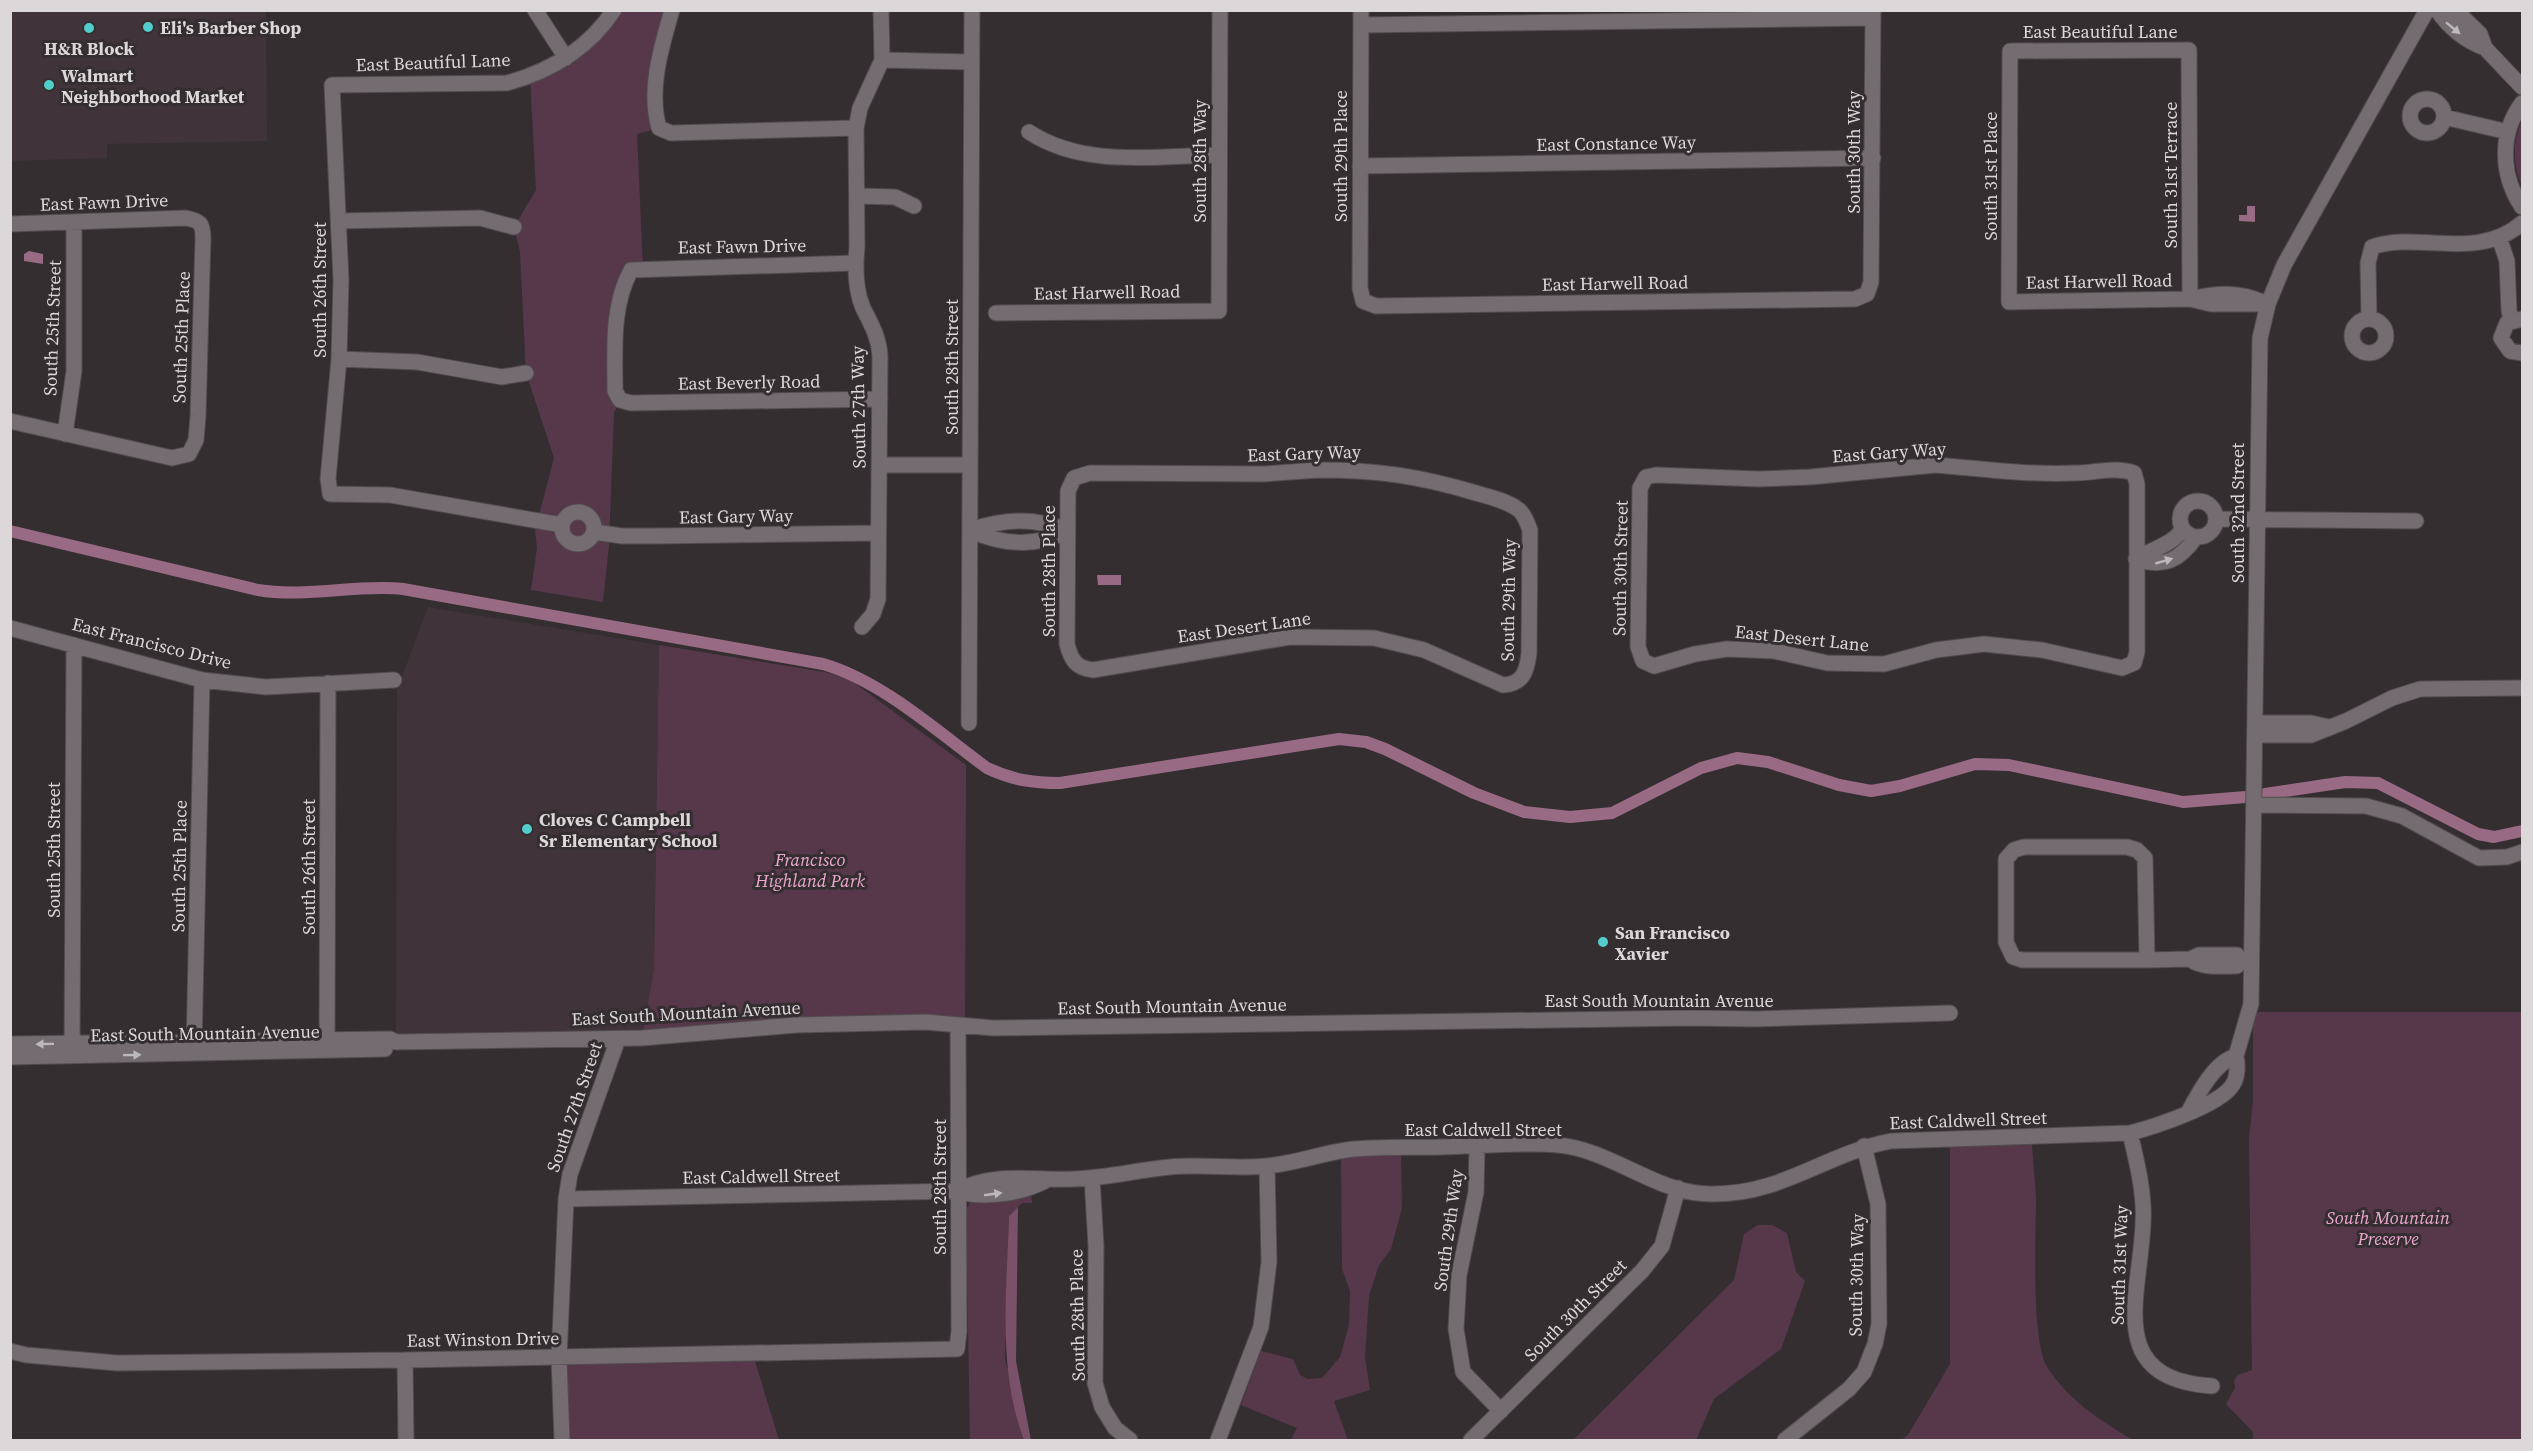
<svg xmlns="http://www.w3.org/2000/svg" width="2533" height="1451" font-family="'Source Serif 4',serif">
  <rect width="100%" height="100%" fill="#342e31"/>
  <path fill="#40333a" d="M10 11H266L267 141 107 144V158L11 161Z
    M428 607 659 645 654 968 642 1038 396 1042 397 690Z"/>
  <path fill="#56384a" d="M614 11H672L660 53 659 128 637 134 643 268 631 270 615 326 620 400 614 413 609 545 603 602 531 590 537 548 535 531 554 458 526 373 520 252 514 227 536 190 530 77 566 58Z
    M2522 121V186C2513 167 2512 140 2522 121Z
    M659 645 830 673 852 681 966 765 965 1026 642 1038 654 968Z
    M2260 1012H2522V1440H2253V1432L2226 1404 2235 1388 2234 1380 2238 1375 2252 1370 2249 1138 2253 1101V1014Z
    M2032 1144C2033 1162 2035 1180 2036 1199 2036 1233 2031 1341 2047 1367 2068 1400 2101 1421 2133 1440H1901L1908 1435 1950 1364V1145Z
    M1367 1155H1401L1402 1208 1391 1249 1379 1265 1369 1296 1365 1357 1370 1390 1334 1401 1348 1440H1291L1297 1428 1241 1405 1261 1351 1293 1359 1300 1375 1308 1379 1322 1378 1340 1357 1349 1325 1350 1291 1342 1269 1341 1159Z
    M1031 1194 1032 1203H1022L1009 1216 1005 1358 1024 1440H970L966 1209 971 1201Z
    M1758 1225H1772L1787 1233 1796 1272 1805 1281 1781 1349 1714 1399 1696 1440H1573L1734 1280 1744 1234Z
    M754 1358 779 1440H567V1364Z"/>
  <path fill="#7b5069" d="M1018 1207 1016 1361 1031 1440H1024C997 1369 1007 1290 1009 1216Z"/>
  <path fill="#986a84" d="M2247 206H2255V222L2239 221V215H2247Z
    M29 251 43 254V264L24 261V254Z
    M1097 575H1121V585H1098Z"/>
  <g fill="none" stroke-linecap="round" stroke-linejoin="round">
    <path stroke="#986a84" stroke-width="12" d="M10 531 258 590C307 598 355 584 403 589L823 664C882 681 938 732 987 768 1012 780 1033 783 1060 783L1339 739 1366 742 1385 749 1474 793 1524 812 1570 817 1612 813 1701 768 1737 758 1768 762 1839 785 1871 791 1900 786 1975 764 2009 765 2183 802 2246 797
      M2265 794 2345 782 2378 783 2478 834 2494 837 2522 831"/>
    <defs>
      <path id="minor" d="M535 10 566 58
        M672 10C661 48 648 90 659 128L671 133 856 128
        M1361 10 1360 288 1363 301 1376 306 1855 299 1867 294 1871 282 1873 10
        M2437 10C2448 27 2466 41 2485 48
        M2455 10 2480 34 2485 48 2522 87
        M1361 25 1873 18
        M882 60 971 62
        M2410 116a17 17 0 1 1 34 0a17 17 0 1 1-34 0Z
        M2522 103C2499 134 2501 176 2522 207
        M2444 117 2508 132
        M1029 132C1084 168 1155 156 1218 155
        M1360 166 1873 158
        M857 196 895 197 914 206
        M339 221 480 218 514 227
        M10 224 186 218C200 221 203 223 203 238L198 416 196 440 189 454 172 458 10 421
        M2499 237 2507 261 2509 311 2512 320
        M855 263 631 270C611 307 615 351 615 391L620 400 631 403 880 399
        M2190 299 2189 50 2010 51 2009 302 2190 299 2211 304H2268
        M2192 299C2219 292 2240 292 2265 303
        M996 313 1219 311 1220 10
        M2352 336a17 17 0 1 1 34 0a17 17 0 1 1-34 0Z
        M2369 319 2368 263 2372 247C2419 231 2477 262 2522 223
        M2522 319 2507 323 2501 338 2510 351 2522 353
        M339 359 417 362 502 377 526 373
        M65 434 74 371V222
        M879 465H970
        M1936 465C1982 469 2028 475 2075 473 2095 473 2115 466 2134 473L2137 484V652L2134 663 2122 668 2042 650 1984 644 1936 650 1884 664 1827 663 1774 651 1727 649 1695 654 1654 666 1643 661 1638 647 1640 488 1646 477 1656 475 1759 479 1810 477Z
        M1318 470C1378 470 1419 476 1476 493 1490 497 1508 501 1519 510 1525 515 1527 523 1530 530L1529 653C1527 671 1523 684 1503 685L1424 650 1374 638 1290 637 1093 670C1076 668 1071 660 1067 644L1068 491 1074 478 1090 473 1264 474Z
        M2180 519a18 18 0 1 1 36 0a18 18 0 1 1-36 0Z
        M562 528a16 16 0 1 1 32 0a16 16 0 1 1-32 0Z
        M2217 519 2416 521
        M562 525 390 495 330 494 328 479 339 359 341 280 332 85 507 83C551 71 589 48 614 10
        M970 530C1001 545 1037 548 1067 530
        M970 530C1004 519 1033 517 1067 530
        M594 532 622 536H655L878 533
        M2136 559C2164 568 2179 561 2196 537
        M2136 559C2153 548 2171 546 2183 529
        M862 627 873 614 878 599 880 356C879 337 871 324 863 308 855 289 855 267 857 247L856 128 860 108 882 60 881 10
        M10 628 202 680 266 687 394 680
        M969 723 972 10
        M2256 723H2311L2329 727
        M2256 735H2311L2346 721 2392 698 2420 689 2522 688
        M2255 805 2366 806 2402 816 2479 858 2507 857 2522 852
        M2190 959C2202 969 2222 966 2237 966L2242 961H2249
        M2147 960 2145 858 2137 850 2127 847H2024L2014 850 2006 859V942L2013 957 2022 960H2147L2190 959 2199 955H2237L2242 961
        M10 1044 390 1039 396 1042 642 1038 796 1025 926 1022 993 1028 1691 1018 1755 1019 1950 1013
        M194 1048 202 680
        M327 1049 328 683
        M72 1056 74 645
        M2236 1056 2251 1004 2260 338 2268 304 2284 265 2427 10
        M10 1057 385 1049
        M2189 1111C2199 1092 2215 1062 2236 1056
        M2130 1133C2137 1163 2145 1194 2143 1224 2140 1297 2104 1379 2212 1386
        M1477 1146 1476 1192 1459 1275 1456 1329 1463 1372 1501 1411
        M1092 1178 1096 1246 1095 1383 1102 1407 1115 1428 1130 1440
        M957 1191C993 1171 1035 1181 1074 1179 1106 1178 1138 1170 1170 1167 1201 1164 1234 1169 1266 1166 1293 1164 1319 1154 1346 1150 1377 1146 1411 1148 1442 1147 1480 1146 1520 1142 1558 1145 1613 1150 1657 1195 1713 1194 1784 1194 1824 1154 1891 1141L2130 1133C2154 1127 2217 1106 2231 1087 2238 1079 2238 1065 2236 1056
        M566 1199 957 1191C984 1199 1020 1194 1045 1181
        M10 1351 26 1355 117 1363 405 1360 957 1349 959 1331 958 1025
        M405 1360 406 1440
        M562 1440 559 1358 566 1199 570 1174 618 1039
        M1218 1440 1261 1327 1269 1262 1267 1166
        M1471 1440 1642 1271 1662 1246 1678 1188
        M1785 1440 1849 1389 1864 1372 1875 1344 1879 1324 1878 1204 1864 1146"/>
    </defs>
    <use href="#minor" stroke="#524c4f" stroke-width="17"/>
    <use href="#minor" stroke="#746c70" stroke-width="15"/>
  </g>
  <defs><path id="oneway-solid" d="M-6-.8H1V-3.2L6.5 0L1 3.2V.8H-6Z" transform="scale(1.5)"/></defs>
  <g fill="#bdb8ba">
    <use href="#oneway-solid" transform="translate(2453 28) rotate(39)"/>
    <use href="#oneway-solid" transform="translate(2164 561) rotate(-16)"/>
    <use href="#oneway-solid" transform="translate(45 1044) rotate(179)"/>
    <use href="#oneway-solid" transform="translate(132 1055) rotate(-1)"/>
    <use href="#oneway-solid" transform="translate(993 1194) rotate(-8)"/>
  </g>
  <g fill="#52cdcc" stroke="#342e31" stroke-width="2">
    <circle cx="148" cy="27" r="6"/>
    <circle cx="89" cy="28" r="6"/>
    <circle cx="49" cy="85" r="6"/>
    <circle cx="527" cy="829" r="6"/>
    <circle cx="1603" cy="942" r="6"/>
  </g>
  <g text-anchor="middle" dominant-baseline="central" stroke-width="6" stroke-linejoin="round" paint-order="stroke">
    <g font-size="18" font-weight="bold" fill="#dcd8da" stroke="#342e31" text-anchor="start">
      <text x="160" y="27">Eli's Barber Shop</text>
      <text x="89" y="48" text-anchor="middle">H&amp;R Block</text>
      <text x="61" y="75">Walmart<tspan x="61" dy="21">Neighborhood Market</tspan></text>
      <text x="539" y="819">Cloves C Campbell<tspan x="539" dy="21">Sr Elementary School</tspan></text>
      <text x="1615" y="932">San Francisco<tspan x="1615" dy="21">Xavier</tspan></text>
    </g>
    <g font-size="18" fill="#dcd8da" stroke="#342e31">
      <text x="2100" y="31">East Beautiful Lane</text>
      <text transform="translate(433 62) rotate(-2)">East Beautiful Lane</text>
      <text transform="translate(1616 143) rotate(-1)">East Constance Way</text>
      <text transform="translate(1853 152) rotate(-90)">South 30th Way</text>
      <text transform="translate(1340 156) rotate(-90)">South 29th Place</text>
      <text transform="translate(1199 161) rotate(-90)">South 28th Way</text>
      <text transform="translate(2170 175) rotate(-90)">South 31st Terrace</text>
      <text transform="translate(1990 176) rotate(-90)">South 31st Place</text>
      <text transform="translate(104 202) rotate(-2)">East Fawn Drive</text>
      <text transform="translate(742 246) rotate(-1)">East Fawn Drive</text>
      <text transform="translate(2099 281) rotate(-1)">East Harwell Road</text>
      <text transform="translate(1615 283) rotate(-1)">East Harwell Road</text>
      <text transform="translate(319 290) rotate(-90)">South 26th Street</text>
      <text transform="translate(1107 292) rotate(-1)">East Harwell Road</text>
      <text transform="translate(52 328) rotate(-88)">South 25th Street</text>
      <text transform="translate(181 337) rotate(-88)">South 25th Place</text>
      <text transform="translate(951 367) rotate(-90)">South 28th Street</text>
      <text transform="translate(749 382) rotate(-1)">East Beverly Road</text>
      <text transform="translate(858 407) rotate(-91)">South 27th Way</text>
      <text transform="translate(1889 452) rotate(-4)">East Gary Way</text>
      <text transform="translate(1304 453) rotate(-2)">East Gary Way</text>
      <text transform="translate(2237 513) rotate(-90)">South 32nd Street</text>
      <text transform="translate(736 516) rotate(-1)">East Gary Way</text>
      <text transform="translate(1620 568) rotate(-89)">South 30th Street</text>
      <text transform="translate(1048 571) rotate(-90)">South 28th Place</text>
      <text transform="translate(1508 600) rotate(-89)">South 29th Way</text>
      <text transform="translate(1244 627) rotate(-8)">East Desert Lane</text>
      <text transform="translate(1802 638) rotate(6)">East Desert Lane</text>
      <text transform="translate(152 643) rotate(14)">East Francisco Drive</text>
      <text transform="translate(53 850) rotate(-90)">South 25th Street</text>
      <text transform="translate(179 866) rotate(-89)">South 25th Place</text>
      <text transform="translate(308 867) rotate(-90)">South 26th Street</text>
      <text x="1659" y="1000">East South Mountain Avenue</text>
      <text transform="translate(1172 1006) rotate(-1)">East South Mountain Avenue</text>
      <text transform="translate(686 1013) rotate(-3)">East South Mountain Avenue</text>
      <text transform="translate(205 1033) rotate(-1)">East South Mountain Avenue</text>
      <text transform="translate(574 1107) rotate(-71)">South 27th Street</text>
      <text transform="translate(1968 1120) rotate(-2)">East Caldwell Street</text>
      <text x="1483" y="1129">East Caldwell Street</text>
      <text transform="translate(761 1176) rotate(-1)">East Caldwell Street</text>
      <text transform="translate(939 1187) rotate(-90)">South 28th Street</text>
      <text transform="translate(1448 1230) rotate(-82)">South 29th Way</text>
      <text transform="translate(2119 1265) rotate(-88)">South 31st Way</text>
      <text transform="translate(1856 1275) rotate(-89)">South 30th Way</text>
      <text transform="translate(1575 1310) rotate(-45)">South 30th Street</text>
      <text transform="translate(1077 1315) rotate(-91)">South 28th Place</text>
      <text transform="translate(483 1339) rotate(-1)">East Winston Drive</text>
    </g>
    <g font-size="18" font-style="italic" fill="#eda6cf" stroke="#342e31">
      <text x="810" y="859">Francisco<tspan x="810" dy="21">Highland Park</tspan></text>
      <text x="2388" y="1217">South Mountain<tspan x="2388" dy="21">Preserve</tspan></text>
    </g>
  </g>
  <rect width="2533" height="1451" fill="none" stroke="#dcd8da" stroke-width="24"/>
</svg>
